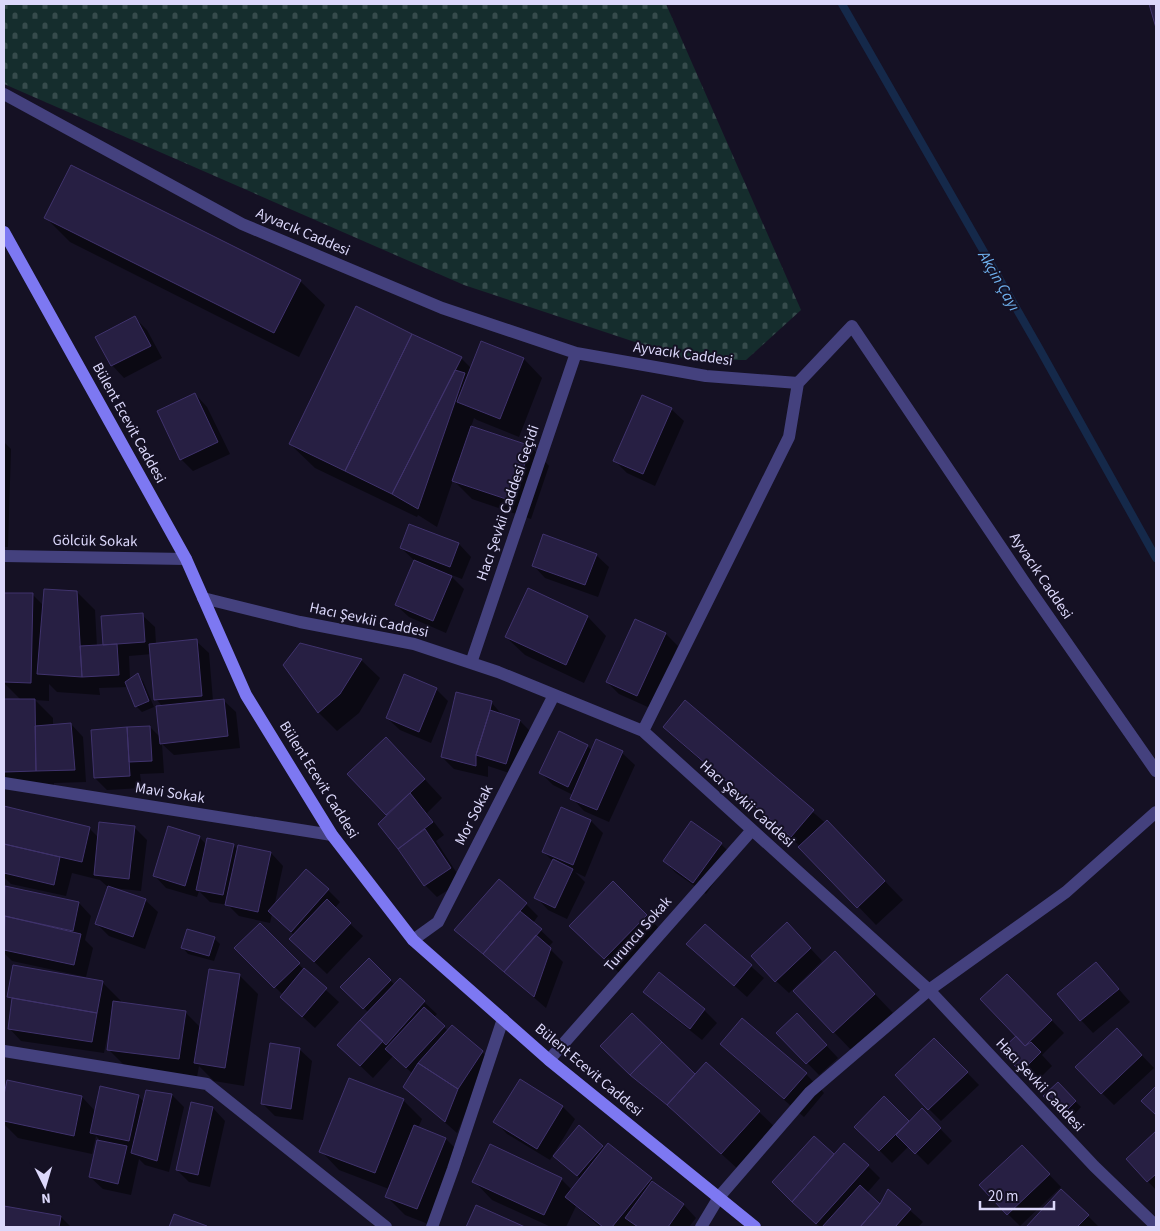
<svg xmlns="http://www.w3.org/2000/svg" width="1160" height="1231" font-family="'Source Sans 3',sans-serif">
  <defs>
    <pattern id="cemetery-stones" width="16" height="16" patternUnits="userSpaceOnUse" patternTransform="scale(1.25)"><rect width="16" height="16" fill="#152d2d"/><path d="M2 7V4a2 2 0 0 1 4 0v3zM10 15v-3a2 2 0 0 1 4 0v3z" fill="#364b4c"/></pattern>
  </defs>
  <rect width="100%" height="100%" fill="#151124"/>
  <path fill="url(#cemetery-stones)" d="M4 4H666L801 310 746 360H689L464 285 4 84Z"/>
  <path fill="#0007" d="M46 218 300 281 325 305 299 357 70 242Z
    M135 318 147 330 162 358 124 378 112 365Z
    M481 343 524 359 542 378 519 437 477 420 474 418 471 427 531 447 549 466 531 519 472 499 453 480 437 527 418 515 417 517 315 468 290 444 461 358 471 368Z
    M195 394 207 407 230 454 193 471 181 459Z
    M671 409 684 421 655 486 627 473 615 461Z
    M4 442 11 449 8 547H4Z
    M410 526 459 544 471 557 462 579 449 574 464 589 446 633 409 617 396 605 415 561 401 548Z
    M596 555 609 567 598 597 545 578 533 565Z
    M528 590 588 617 606 636 584 683 525 655 506 637Z
    M77 592 95 610 97 647 104 646 142 615 155 627 156 644 196 641 209 653 213 701 223 700 236 712 240 748 174 755 162 744 164 773 140 774 142 788 107 790 95 778 150 727 161 738 163 707 156 699 152 654 129 656 130 680 137 675 143 681 154 707 142 712 136 706 129 687 99 688 100 695 57 692 49 684V701L35 700 53 718V726L71 724 83 737 86 782 54 783V789L4 778V700H21L4 683V594H32L44 606Z
    M635 620 666 634 678 646 650 708 619 694 607 682Z
    M301 644 361 660 380 678 359 713 337 731 318 712Z
    M436 689 448 701 431 743 400 730 387 718Z
    M491 702 503 716 520 721 532 733 518 776 488 766V777L454 769 442 757Z
    M686 702 845 840 903 900 876 925 800 846 683 745 664 727Z
    M587 746 593 751 622 753 635 765 609 822 584 811 572 798 573 795 553 785 540 772Z
    M405 758 442 798 427 813 444 835 436 841 462 881 437 897 425 885 380 825 389 816 349 774Z
    M4 808 89 828 99 838 134 827 147 840 141 891 113 888 145 900 158 912 145 949 109 936 97 924 108 887 100 880 72 873 66 896 11 884 4 877Z
    M591 821 603 833 585 877 575 872 585 882 567 919 548 910 536 897 553 861 543 852Z
    M199 837 207 845H233L238 850 271 853 283 866 274 907 328 890 340 902 334 909 363 936 327 974 303 951 294 935 272 914 270 923 239 916 228 905 210 902 199 891 197 897 166 888 154 875Z
    M721 844 733 856 706 894 676 873 664 861Z
    M613 883 665 934 623 977 590 944Z
    M6 888 79 903 91 916 85 940 93 948 86 977 12 961 4 953 5 920 4 918V898Z
    M526 904 538 916 533 923 553 942 548 947 563 962 546 1008 456 930Z
    M260 924 305 971 339 1002 315 1028 281 997 283 995 236 948Z
    M705 925 764 978 747 997 688 944Z
    M799 936 822 961 789 993 776 981Z
    M214 938 220 944 214 961 188 954 183 948Z
    M369 960 395 985 400 980 437 1014 434 1017 448 1031 482 1052 494 1064 470 1102 457 1133 405 1087 413 1074 393 1056 373 1078 351 1057 369 1013 342 987Z
    M1096 963 1130 1002 1093 1033 1081 1020Z
    M853 971 893 1013 852 1051 834 1032Z
    M659 974 704 1010 717 1023 702 1040 657 1004 645 991Z
    M1007 975 1064 1033 1042 1055 1052 1066 1034 1084 1002 1051 1017 1036Z
    M240 976 258 994 244 1086 214 1081 199 1066 197 1077 127 1068 108 1049 111 1028H109L104 1053 21 1041 9 1028 13 1001 9 996 102 982 121 1001 120 1003 185 1012 201 1028Z
    M632 1015 695 1076 759 1112 778 1130 740 1171 679 1115 644 1087 602 1046Z
    M809 1027 838 1058 819 1075 778 1033Z
    M1129 1042 1154 1068 1114 1105 1102 1093Z
    M722 1044 806 1074 824 1093 804 1117 740 1062Z
    M299 1049 312 1061 303 1120 275 1116 263 1104Z
    M947 1052 979 1085 941 1121 929 1109Z
    M520 1081 563 1107 575 1119 550 1160 507 1134 495 1121Z
    M8 1082 82 1097 96 1112 138 1096 144 1102 172 1095 184 1107 169 1172 145 1165 139 1159 131 1195 103 1189 90 1177 99 1139 96 1136 92 1154 18 1138 4 1124V1101Z
    M1058 1084 1081 1107 1069 1120 1045 1096Z
    M884 1098 910 1123 922 1110 952 1141 928 1165 909 1146 892 1163 856 1127Z
    M403 1100 422 1119 418 1128 446 1139 464 1157 436 1227 405 1215 386 1196 389 1189 339 1170 321 1151Z
    M192 1103 213 1108 225 1121 210 1187 189 1182 177 1170Z
    M579 1127 605 1149 651 1179 661 1189 684 1205 696 1218 689 1227H600L576 1206 566 1227H551L492 1200 474 1181 561 1179 572 1190 581 1179 555 1156Z
    M1156 1133V1190L1127 1159Z
    M814 1138 834 1156 868 1166 880 1178 867 1193 880 1206 888 1191 923 1222 918 1227H820L785 1195Z
    M1034 1159 1061 1187 1020 1226 1008 1214Z
    M1061 1191 1088 1216 1099 1227H1028Z
    M4 1207 61 1217 71 1227H4Z
    M477 1207 522 1227H468Z"/>
  <g fill="none" stroke-linecap="round" stroke-linejoin="round">
    <path stroke="#15294a" stroke-width="8" d="M842 4 1039 348 1156 558"/>
  </g>
  <path fill="#271f43" stroke="#40336d" d="M1149 4H1156V28Z
    M71 165 301 280 274 333 44 218Z
    M356 306 412 334 345 471 289 444Z
    M135 316 151 346 111 366 95 337Z
    M412 334 462 357 392 494 345 471Z
    M481 341 524 358 500 419 457 402Z
    M455 370 465 373 418 509 392 494Z
    M195 393 218 442 180 460 157 411Z
    M642 395 672 408 643 474 613 461Z
    M471 426 531 446 512 501 452 481Z
    M409 524 459 543 450 567 400 548Z
    M543 534 597 554 585 585 532 566Z
    M414 560 452 576 433 621 395 605Z
    M528 588 588 616 566 665 505 637Z
    M44 589 77 591 82 677 37 674Z
    M4 593H33L31 683 4 682Z
    M143 613 145 642 103 645 101 616Z
    M635 619 666 633 637 696 606 682Z
    M197 639 202 696 154 700 149 644Z
    M300 643 362 659 340 694 318 713 283 665Z
    M117 644 119 675 82 677 80 646Z
    M138 673 149 701 135 707 125 682Z
    M404 674 437 688 419 732 386 718Z
    M456 692 492 701 490 710 476 755V766L441 757Z
    M4 699H35L36 771 4 772Z
    M224 699 228 736 160 744 156 706Z
    M685 700 814 810 791 837 663 727Z
    M490 710 520 720 506 764 476 755Z
    M71 723 75 770 36 771 35 726Z
    M150 726 152 761 129 762 127 727Z
    M127 727 130 776 94 778 91 730Z
    M559 731 588 745 568 787 539 773Z
    M386 737 425 779 386 815 347 774Z
    M596 739 623 751 597 810 570 799Z
    M410 793 433 822 398 849 378 824Z
    M4 806 90 827 82 862 4 844Z
    M561 807 591 820 573 865 542 852Z
    M827 820 885 881 857 908 798 847Z
    M691 821 722 843 693 883 663 861Z
    M99 822 135 826 129 879 94 875Z
    M168 826 200 836 185 886 153 876Z
    M425 829 451 868 424 886 398 849Z
    M207 838 234 844 223 895 196 890Z
    M4 844 60 857 54 885 4 873Z
    M238 845 271 852 258 912 225 905Z
    M553 859 573 869 555 908 534 898Z
    M306 869 329 889 291 932 268 911Z
    M499 879 527 903 483 954 454 930Z
    M613 881 647 915 604 959 569 926Z
    M5 886 79 902 73 931 4 916Z
    M108 886 146 899 133 937 95 924Z
    M327 899 351 923 314 962 289 939Z
    M520 911 542 929 504 972 483 954Z
    M5 916 81 934 74 965 4 950Z
    M787 922 811 948 775 982 751 956Z
    M260 923 300 963 274 988 234 948Z
    M705 924 752 965 734 986 686 944Z
    M187 929 215 937 209 956 181 948Z
    M536 935 551 948 534 997 504 972Z
    M835 951 875 994 833 1033 793 991Z
    M369 958 391 980 363 1009 340 987Z
    M1096 962 1119 989 1080 1021 1057 994Z
    M13 965 103 981 97 1013 7 997Z
    M304 968 327 988 302 1017 280 997Z
    M209 969 240 974 225 1068 194 1063Z
    M659 972 705 1009 690 1029 643 992Z
    M1007 974 1052 1020 1025 1046 980 999Z
    M400 978 425 1001 386 1045 360 1020Z
    M12 998 97 1013 92 1042 8 1029Z
    M113 1001 186 1011 179 1059 107 1050Z
    M424 1007 445 1026 406 1068 385 1049Z
    M632 1013 662 1042 630 1075 600 1046Z
    M797 1013 827 1045 806 1064 776 1033Z
    M742 1018 807 1073 784 1099 720 1044Z
    M360 1020 383 1041 360 1066 337 1045Z
    M452 1025 483 1051 458 1089 418 1063Z
    M1117 1028 1142 1055 1101 1094 1075 1067Z
    M1016 1036 1025 1046 1031 1042 1041 1052 1021 1072 1000 1051Z
    M934 1038 968 1072 928 1110 895 1075Z
    M662 1042 695 1074 667 1105 630 1075Z
    M270 1043 300 1048 291 1109 261 1104Z
    M706 1062 760 1111 721 1154 667 1105Z
    M418 1063 458 1089 445 1122 403 1087Z
    M349 1078 404 1099 375 1173 319 1152Z
    M520 1079 563 1106 537 1149 493 1122Z
    M7 1080 82 1096 74 1136 4 1121V1095Z
    M1058 1082 1076 1101 1062 1115 1043 1096Z
    M100 1086 139 1095 129 1141 90 1133Z
    M1156 1086V1115L1141 1101Z
    M146 1090 172 1094 157 1161 131 1153Z
    M884 1096 909 1121 879 1151 854 1127Z
    M191 1102 213 1107 198 1175 176 1170Z
    M922 1108 941 1128 915 1154 896 1135Z
    M414 1125 446 1138 417 1209 385 1197Z
    M579 1125 603 1146 577 1176 553 1156Z
    M1156 1131V1174L1147 1182 1126 1159Z
    M814 1136 834 1154 792 1202 772 1182Z
    M97 1140 127 1146 118 1184 89 1177Z
    M608 1143 652 1178 612 1227H603L565 1197Z
    M844 1143 869 1165 816 1224 792 1202Z
    M490 1144 562 1178 544 1215 472 1182Z
    M1022 1145 1050 1174 1007 1215 979 1185Z
    M652 1181 684 1204 668 1227H638L625 1218Z
    M860 1185 880 1204 860 1227H822Z
    M888 1189 911 1209 895 1227H860L880 1204Z
    M1061 1189 1089 1215 1077 1227H1026Z
    M476 1205 525 1227H466Z
    M4 1206 61 1216 59 1227H4Z
    M174 1214 207 1226V1227H169Z"/>
  <g fill="none" stroke-linecap="round" stroke-linejoin="round">
    <path stroke="#44417e" stroke-width="12" d="M4 94 242 224 442 308 576 353 706 376 798 383 852 326 1023 580 1156 771
      M4 556 186 559
      M203 598 300 622 414 644 498 672 643 731 929 990 1094 1166 1156 1226
      M471 663 576 353
      M643 731 789 437 798 383
      M4 783 332 835
      M413 940 438 922 554 695
      M4 1051 207 1084 386 1227
      M549 1060 752 830
      M432 1227 453 1169 503 1019
      M701 1227 719 1197 810 1092 929 990 1066 892 1156 812"/>
    <path stroke="#7d78f2" stroke-width="12" d="M4 232 186 559 246 695 332 835 413 940 549 1060 755 1227"/>
  </g>
  <g text-anchor="middle" dominant-baseline="central" stroke-width="4" stroke-linejoin="round" paint-order="stroke">
    <g font-size="15" fill="#dcd8fb" stroke="#151124">
      <text transform="translate(303 232) rotate(23)">Ayvacık Caddesi</text>
      <text transform="translate(683 354) rotate(8)">Ayvacık Caddesi</text>
      <text transform="translate(129 423) rotate(61)">Bülent Ecevit Caddesi</text>
      <text transform="translate(508 503) rotate(-71)">Hacı Şevkii Caddesi Geçidi</text>
      <text transform="translate(95 541) rotate(1)">Gölcük Sokak</text>
      <text transform="translate(1041 576) rotate(56)">Ayvacık Caddesi</text>
      <text transform="translate(369 620) rotate(12)">Hacı Şevkii Caddesi</text>
      <text transform="translate(319 780) rotate(58)">Bülent Ecevit Caddesi</text>
      <text transform="translate(170 793) rotate(9)">Mavi Sokak</text>
      <text transform="translate(747 804) rotate(42)">Hacı Şevkii Caddesi</text>
      <text transform="translate(474 815) rotate(-63)">Mor Sokak</text>
      <text transform="translate(638 934) rotate(-49)">Turuncu Sokak</text>
      <text transform="translate(589 1070) rotate(40)">Bülent Ecevit Caddesi</text>
      <text transform="translate(1040 1085) rotate(47)">Hacı Şevkii Caddesi</text>
    </g>
    <g font-size="16" font-style="italic" fill="#70b3f1" stroke="#151124">
      <text transform="translate(999 281) rotate(60)">Akçin Çayı</text>
    </g>
  </g>
  <rect width="1160" height="1231" fill="none" stroke="#dcd8fb" stroke-width="10"/>
  <g transform="translate(45 1186) rotate(175)" stroke="#151124" stroke-width="4" paint-order="stroke">
  <path d="M0-4L9 19L0 12L-9 19Z" fill="#dcd8fb"/>
  <text y="-8" font-size="14" font-weight="bold" text-anchor="middle" fill="#dcd8fb">N</text>
  </g>
  <path d="M980 1201v8h74v-8" fill="none" stroke="#dcd8fb" stroke-width="2.5"/>
  <text x="988" y="1201" font-size="15" fill="#dcd8fb" stroke="#151124" stroke-width="4" paint-order="stroke">20 m</text>
</svg>
